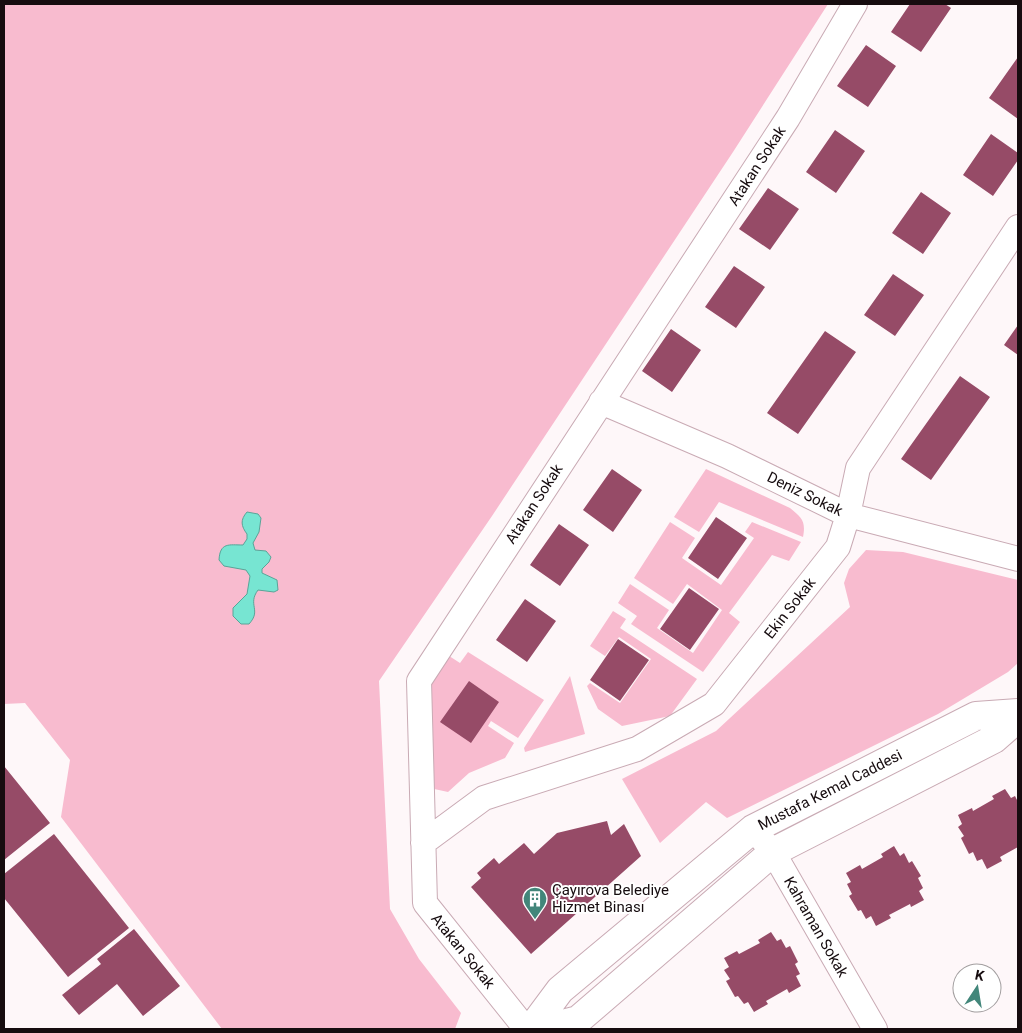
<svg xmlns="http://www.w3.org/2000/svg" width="1022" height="1033" font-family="Roboto,sans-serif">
  <rect width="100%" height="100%" fill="#fef7f9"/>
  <path fill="#f8bbcf" d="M4 4H828L733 152 492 516 379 681 390 909 419 959 461 1013 455 1029H222L61 817 70 760 25 703 4 704Z
    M706 469 790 508C802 518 806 521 803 537L719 502 699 532 674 517Z
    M670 522 695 538 682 558 721 585 754 538 745 532 752 522 801 542 789 561 772 555 729 613 740 622 703 672 631 624 637 616 618 603 630 584 669 610 657 628 693 653 722 610 687 584 673 604 634 578Z
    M866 550 903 552 1018 580V663L1008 672 938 714 727 818 706 802 660 843 622 779 716 731 850 607 844 583 849 569Z
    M613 611 626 619 620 628 697 679 670 716 622 726 598 709 587 686 590 683 620 703 651 659 619 637 605 656 590 646Z
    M443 652 460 663 468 652 544 700 518 738 491 721 488 726 514 743 505 758 469 773 448 792 425 787 422 695Z
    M570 676 585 734 525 752 524 748Z"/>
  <path fill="#77e5d2" stroke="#5aa498" d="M247 512 258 514 261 518 259 532 253 543 255 550 266 551 271 557 269 562 262 569V573L277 580 278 590 274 592 258 590C247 605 262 610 249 624H241L233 616V608L247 594 250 576 246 570 224 566 219 560C220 542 229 545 243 545L247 539V534C241 526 240 520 247 512Z"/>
  <path fill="#964b67" d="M910 4H945L951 8 921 52 891 32Z
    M866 45 896 66 868 107 837 86Z
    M1018 57V119L989 98Z
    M835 130 865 151 836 193 806 172Z
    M991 134 1018 153V160L993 196 963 175Z
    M768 188 799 209 770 250 739 229Z
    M921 192 951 213 923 254 892 233Z
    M734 266 765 287 736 328 705 307Z
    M893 274 924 295 895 336 864 315Z
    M1018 325V355L1004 345Z
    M671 329 701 350 672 392 642 371Z
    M825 331 856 352 798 434 767 413Z
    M960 376 990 397 931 480 901 459Z
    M612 469 642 490 613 532 583 510Z
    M716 517 747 538 718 579 688 558Z
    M559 524 589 545 560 586 530 565Z
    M689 588 719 609 690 650 660 629Z
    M525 599 556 621 527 662 496 640Z
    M618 639 649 660 620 701 590 680Z
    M469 681 499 702 471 743 440 722Z
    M4 766 50 823 4 860Z
    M1005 789 1011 798 1015 796 1018 802V847L1000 857 1002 861 987 869 982 859 977 861 973 852 969 854 961 838 964 836 958 827 962 824 958 815 972 808 973 811 994 799 992 796Z
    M607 821 611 835 624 824 641 856 531 954 471 887 481 878 477 873 494 858 499 864 524 843 534 854 557 833Z
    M54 834 129 928 68 977 4 898V874Z
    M894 846 900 856 904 853 909 863 912 861 921 876 918 878 923 888 919 891 924 900 911 907 910 904 889 915 891 918 876 926 871 916 866 919 861 910 858 911 849 896 852 894 847 884 851 882 846 873 860 865 862 869 883 857 881 854Z
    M134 929 180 986 143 1016 117 984 79 1015 62 995 101 964 97 959Z
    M771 932 777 941 781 939 786 948 790 946 798 962 795 964 800 974 796 976 801 986 789 993 787 989 766 1001 768 1004 754 1012 748 1002 744 1004 738 996 735 997 726 981 730 979 724 970 729 967 724 958 737 951 739 954 760 943 758 940Z"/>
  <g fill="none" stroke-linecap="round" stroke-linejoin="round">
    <defs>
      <path id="minor" d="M601 402 727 456 848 515 1018 559
        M753 829 773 852 875 1029
        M423 843 484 798 637 749 714 704 838 547 848 515 858 468 1018 227
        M526 1029 425 903 419 681 788 118 855 4"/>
      <path id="tertiary" d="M531 1029 560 990 753 829 976 716 1018 713
        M543 1029 578 1020 773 852 994 739 1018 718"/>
    </defs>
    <use href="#minor" stroke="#c9aab4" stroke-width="26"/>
    <use href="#tertiary" stroke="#c9aab4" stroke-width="30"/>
    <use href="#minor" stroke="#fff" stroke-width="24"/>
    <use href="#tertiary" stroke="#fff" stroke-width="28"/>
  </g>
  <defs>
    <symbol id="building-pin" viewBox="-11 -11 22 30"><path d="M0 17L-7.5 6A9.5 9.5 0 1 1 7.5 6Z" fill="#42867a" stroke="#fff"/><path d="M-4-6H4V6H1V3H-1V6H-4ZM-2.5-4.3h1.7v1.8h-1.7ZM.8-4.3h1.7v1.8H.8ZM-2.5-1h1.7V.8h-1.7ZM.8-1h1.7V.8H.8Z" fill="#fff"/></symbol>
  </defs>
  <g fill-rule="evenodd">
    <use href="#building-pin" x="521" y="885" width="28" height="38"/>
  </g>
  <g text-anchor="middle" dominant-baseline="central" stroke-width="4" stroke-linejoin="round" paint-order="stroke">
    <g font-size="15" fill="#160c0f" stroke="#fff">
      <text transform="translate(757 166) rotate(-57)">Atakan Sokak</text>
      <text transform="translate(805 494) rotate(26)">Deniz Sokak</text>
      <text transform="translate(534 504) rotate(-57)">Atakan Sokak</text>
      <text transform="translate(790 608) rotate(-52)">Ekin Sokak</text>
      <text transform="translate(830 790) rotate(-27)">Mustafa Kemal Caddesi</text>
      <text transform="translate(816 927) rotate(60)">Kahraman Sokak</text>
      <text transform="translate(463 951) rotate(51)">Atakan Sokak</text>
    </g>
    <g font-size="15" fill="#160c0f" stroke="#fff" text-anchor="start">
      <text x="552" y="890">Çayırova Belediye<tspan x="552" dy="17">Hizmet Binası</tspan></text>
    </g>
  </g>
  <rect width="1022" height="1033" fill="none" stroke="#160c0f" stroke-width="10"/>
  <g transform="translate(977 988) rotate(12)"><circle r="24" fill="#ffffff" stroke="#a29e9f"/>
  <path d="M0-4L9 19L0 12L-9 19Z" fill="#42867a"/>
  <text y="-8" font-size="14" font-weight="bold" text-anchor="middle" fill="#160c0f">K</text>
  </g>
</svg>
